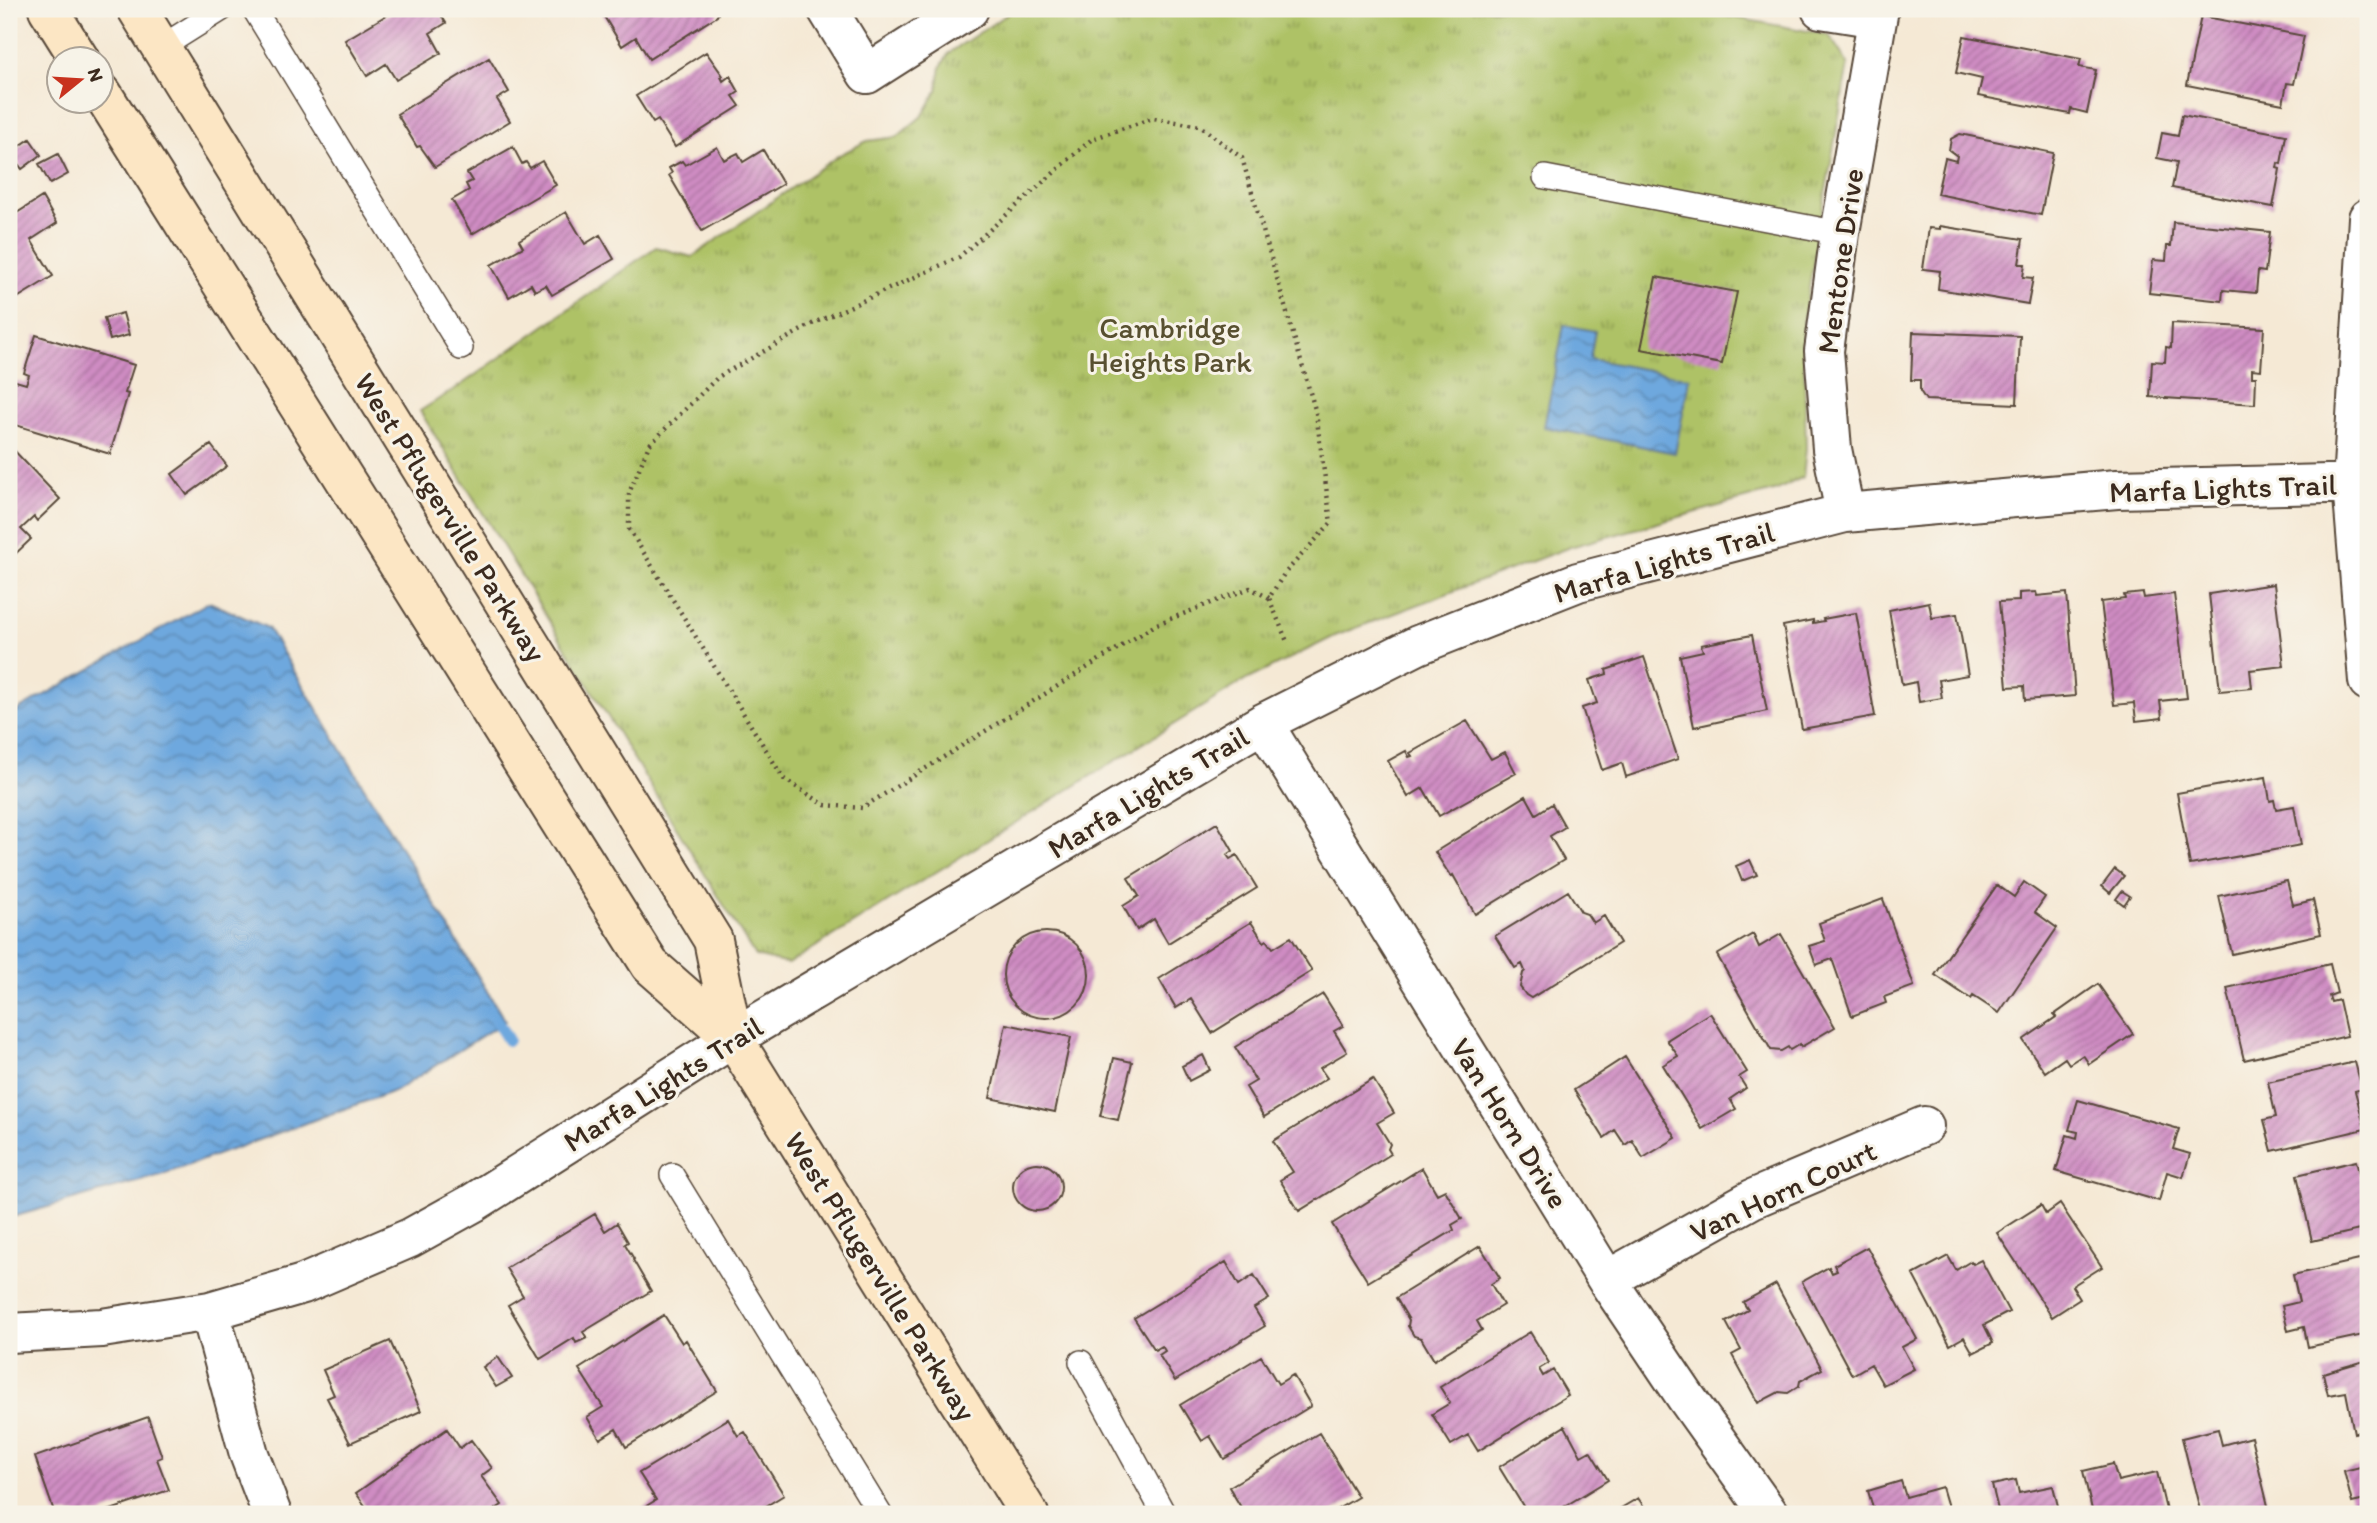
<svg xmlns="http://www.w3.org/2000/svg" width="2377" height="1523" font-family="Itim,sans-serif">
  <defs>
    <pattern id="park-tufts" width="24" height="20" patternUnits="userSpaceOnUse" patternTransform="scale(1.75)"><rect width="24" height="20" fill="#aec266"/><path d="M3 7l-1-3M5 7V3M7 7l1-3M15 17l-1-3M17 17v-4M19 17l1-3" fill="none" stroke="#8f9e53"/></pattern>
    <pattern id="water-waves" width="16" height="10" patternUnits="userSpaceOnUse" patternTransform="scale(1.75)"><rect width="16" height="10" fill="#6ea8de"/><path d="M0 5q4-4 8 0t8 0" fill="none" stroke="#5c89b3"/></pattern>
    <pattern id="building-hatch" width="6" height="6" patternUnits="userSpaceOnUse" patternTransform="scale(1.75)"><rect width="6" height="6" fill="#cf8cc3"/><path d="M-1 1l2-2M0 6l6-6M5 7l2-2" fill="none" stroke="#a9739e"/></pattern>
  </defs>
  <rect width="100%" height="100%" fill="#f7f3e8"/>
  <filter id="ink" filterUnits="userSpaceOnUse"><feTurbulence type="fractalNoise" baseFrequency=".0143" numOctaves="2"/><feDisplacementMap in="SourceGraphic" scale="14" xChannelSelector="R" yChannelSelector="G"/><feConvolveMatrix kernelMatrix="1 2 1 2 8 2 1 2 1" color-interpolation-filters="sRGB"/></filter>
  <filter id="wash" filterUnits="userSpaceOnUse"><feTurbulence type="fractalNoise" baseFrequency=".00686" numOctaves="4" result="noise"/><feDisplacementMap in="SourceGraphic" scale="28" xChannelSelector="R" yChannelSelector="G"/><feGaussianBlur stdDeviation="1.57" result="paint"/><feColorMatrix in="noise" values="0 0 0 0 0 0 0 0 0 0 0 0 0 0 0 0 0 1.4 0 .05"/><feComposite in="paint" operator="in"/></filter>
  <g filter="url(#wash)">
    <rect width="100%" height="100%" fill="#f5e9d5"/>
    <path fill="url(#park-tufts)" stroke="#747642" stroke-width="2" d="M1015 9H1688L1829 35 1848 64 1803 322 1806 449 1803 477 1777 490 1570 547 1335 636 1242 682 788 964 755 956 420 411 461 385 656 247 692 257 839 155 867 141 897 137 923 115 937 91 941 67 949 53Z"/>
    <path fill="url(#water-waves)" stroke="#54697e" stroke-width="2" d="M1564 325 1595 331 1590 359 1690 378 1675 453 1544 427Z
      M209 602 268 628 505 1021 397 1090 161 1175 9 1218V715Z"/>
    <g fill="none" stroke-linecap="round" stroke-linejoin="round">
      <path stroke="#6ea8de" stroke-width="12" d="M490 1010 508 1040"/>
    </g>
    <g id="blocks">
      <path fill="url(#building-hatch)" d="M397 9H437L446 23 430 33 441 53 396 80 386 64 367 76 345 40Z
        M609 9H720L717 16 649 59 636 37 622 46 602 13Z
        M2201 16 2304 36 2294 84 2287 83 2283 104 2187 85Z
        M1964 36 2081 59 2079 67 2096 70 2087 113 2071 109 2070 114 1978 96 1982 79 1956 73Z
        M706 52 723 76 721 77 723 81 730 76 739 92 733 96 740 106 675 147 658 120 653 123 636 96Z
        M489 58 509 92 497 99 510 121 435 167 420 146 417 147 397 114Z
        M2182 115 2286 135 2281 164 2278 163 2277 168 2280 169 2279 175 2273 207 2172 188 2177 162 2157 158 2162 133 2178 136Z
        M1960 134 2053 153 2041 215 1937 194 1945 158 1956 161 1957 156 1949 150 1951 139Z
        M30 139 41 155 22 169 10 153Z
        M513 147 522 164 526 162 530 168 542 161 556 185 472 234 452 200 469 190 466 184 472 181 467 173Z
        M717 147 724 160 738 153 743 162 763 150 783 184 702 231 669 175 672 173 669 168 682 161 685 165Z
        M58 154 68 174 50 184 39 164Z
        M42 197 57 223 31 240 53 276 9 303V218Z
        M566 212 585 244 600 235 614 259 552 295 546 285 535 291 531 284 509 297 491 265 523 247 519 240Z
        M2173 222 2270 232 2265 272 2258 271 2256 293 2223 290 2222 301 2149 293 2153 260 2166 261 2167 246H2171Z
        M1940 226 2023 239 2019 264H2025L2023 277 2033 278 2028 304 1938 289 1940 271 1923 269 1929 228 1940 229Z
        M1656 277 1737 292 1722 364 1641 349Z
        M123 313 129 335 110 340 104 318Z
        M2172 323 2264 328 2261 370 2252 369V377H2256L2255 404 2150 397 2152 361 2165 362 2166 347 2171 348Z
        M1913 332 2020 336 2017 404 1926 400 1920 391V380H1911Z
        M36 335 134 365 125 393 128 394 110 454 9 423V379L26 384 29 375 24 373Z
        M9 445 60 499 37 521 34 517 21 529 31 539 9 560Z
        M211 445 227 466 187 495 172 474Z
        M2274 584 2284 666 2250 670 2252 688 2220 691 2209 594Z
        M2036 592 2037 596 2067 593 2075 696 2025 700 2024 686 2007 687 1999 602 2019 601V593Z
        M2143 593 2144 598 2174 594 2187 698 2160 701 2162 718 2136 721 2134 703 2114 705 2101 602 2125 599 2124 595Z
        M1929 602 1932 618 1957 614 1968 675 1939 680 1942 698 1919 702 1916 682 1902 685 1889 610Z
        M1856 613 1875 716 1802 729 1783 626 1813 620V623L1824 621 1823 619Z
        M1752 635 1767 711 1694 727 1680 656 1703 651 1701 645Z
        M1644 657 1678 759 1626 777 1622 763 1602 770 1582 708 1597 703 1589 680 1607 674 1606 670Z
        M1467 721 1491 759 1505 752 1516 773 1439 816 1423 788 1408 797 1388 761 1406 751 1409 757 1412 756 1410 753Z
        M2266 777 2270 801 2274 800 2276 809 2294 806 2301 845 2190 865 2177 793Z
        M1526 796 1536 814 1552 804 1565 827 1550 836 1564 860 1475 914 1453 875 1451 877 1435 852Z
        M1217 823 1233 851 1227 855 1230 859 1237 855 1257 888 1168 943 1154 919 1137 930 1123 906 1139 896 1128 878Z
        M1750 860 1757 875 1742 881 1736 866Z
        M2115 869 2124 876 2110 893 2102 886Z
        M2287 881 2293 905 2313 900 2321 934 2232 954 2219 896Z
        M2024 882 2045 897 2035 912 2057 928 1999 1013 1973 996 1971 999 1935 975 1997 885 2014 897Z
        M1568 891 1581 912 1587 914 1593 923 1604 916 1620 943 1531 998 1526 995 1520 987 1523 973 1525 971 1522 964 1515 968 1495 936Z
        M2122 891 2130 896 2124 905 2116 899Z
        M1883 899 1914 986 1884 997 1886 1003 1852 1016 1832 959 1816 965 1809 946 1825 941 1819 923Z
        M1251 922 1264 942 1267 940 1273 948 1291 937 1312 971 1212 1033 1191 999 1176 1008 1159 979Z
        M1003 975a43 43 0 1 1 86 0a43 43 0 1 1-86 0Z
        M1753 934 1759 947 1781 934 1835 1027 1801 1047 1800 1044 1790 1050 1788 1047 1781 1051 1771 1050 1717 955Z
        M2330 964 2337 993 2329 996 2331 1002 2339 1000 2347 1036 2244 1060 2227 988Z
        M2098 984 2133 1034 2089 1064 2083 1055 2069 1064 2065 1058 2045 1072 2023 1040 2056 1017 2054 1015Z
        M1323 994 1343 1026 1334 1031 1347 1052 1320 1068 1327 1078 1264 1117 1246 1087 1256 1081 1235 1047Z
        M1710 1013 1747 1072 1739 1077 1746 1088 1730 1099 1736 1109 1702 1129 1663 1065 1678 1056 1667 1040Z
        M1006 1024 1071 1037 1055 1112 990 1098Z
        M1203 1055 1210 1070 1189 1081 1182 1066Z
        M1625 1057 1676 1138 1643 1158 1632 1140 1625 1145 1615 1130 1604 1138 1574 1090Z
        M1114 1058 1132 1062 1118 1120 1100 1116Z
        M2355 1062 2362 1089 2355 1091 2365 1129 2272 1151 2264 1120 2276 1117 2268 1082Z
        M1373 1079 1394 1113 1377 1123 1390 1144 1388 1149 1391 1154 1299 1211 1280 1180 1293 1172 1273 1141Z
        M2078 1100 2179 1129 2173 1149 2190 1154 2183 1177 2167 1172 2159 1201 2056 1171 2067 1135 2077 1138 2078 1132 2069 1130Z
        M2356 1161 2363 1190 2368 1189V1228L2312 1241 2297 1175Z
        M1013 1187a24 24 0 1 1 48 0a24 24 0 1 1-48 0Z
        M1422 1168 1437 1194 1445 1190 1462 1219 1452 1225 1454 1230 1368 1282 1332 1224Z
        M2060 1204 2102 1267 2072 1286 2080 1299 2052 1317 1997 1233 2041 1205 2046 1214Z
        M595 1214 605 1231 617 1223 628 1242 625 1244 634 1259 633 1260 651 1291 583 1332 587 1338 576 1343 574 1338 540 1359 508 1305 523 1296 506 1268Z
        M1480 1246 1500 1278 1491 1284 1503 1305 1477 1321 1482 1330 1434 1360 1421 1338 1414 1336 1408 1326 1409 1320 1396 1298Z
        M1867 1247 1917 1339 1902 1347 1914 1369 1883 1385 1871 1364 1852 1375 1802 1282 1829 1267 1832 1273 1837 1271 1834 1265Z
        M1948 1256 1956 1270 1971 1261 1973 1264 1981 1260 2009 1312 1984 1325 1993 1343 1973 1353 1964 1337 1950 1345 1913 1275Z
        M2368 1258V1334L2308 1347 2304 1327 2288 1331 2282 1306 2299 1302 2293 1275Z
        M1226 1262 1239 1285 1254 1275 1269 1299 1254 1308 1265 1326 1175 1381 1159 1355 1165 1351 1162 1346 1155 1350 1134 1318Z
        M1776 1284 1822 1369 1800 1381 1799 1386 1788 1393 1779 1392 1758 1403 1732 1355 1741 1350 1726 1322 1748 1310 1743 1302Z
        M664 1315 682 1343 686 1340 717 1391 626 1447 616 1429 600 1439 587 1417 603 1407 579 1369Z
        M1530 1332 1549 1363 1539 1369 1543 1376 1553 1370 1568 1395 1478 1451 1468 1435 1451 1445 1432 1414 1450 1403 1440 1387Z
        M390 1341 421 1411 350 1443 327 1398 334 1395 323 1370Z
        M1261 1356 1278 1384 1293 1375 1311 1406 1224 1459 1210 1436 1202 1441 1180 1405Z
        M498 1357 512 1378 496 1387 483 1367Z
        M2368 1360V1430L2354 1433 2346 1392 2328 1395 2323 1373Z
        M148 1417 162 1457 157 1459 169 1490 99 1514H55L35 1457Z
        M728 1419 738 1436 745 1432 784 1495 753 1514H647L643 1508 656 1500 639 1473Z
        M1565 1426 1581 1456 1590 1451 1608 1480 1552 1514H1528L1499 1467Z
        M447 1429 460 1448 471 1440 492 1468 481 1476 502 1505 488 1514H371L356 1493Z
        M2218 1429 2222 1445 2251 1437 2270 1514H2201L2182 1438Z
        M1319 1433 1358 1497 1329 1514H1255L1252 1509 1245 1514 1229 1487Z
        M2113 1464 2118 1481 2157 1472 2167 1514H2093L2083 1471Z
        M2368 1465V1510L2367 1511 2365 1500 2352 1503 2344 1471Z
        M2016 1480 2019 1493 2053 1486 2060 1514H1999L1992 1485Z
        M1901 1481 1906 1497 1942 1487 1950 1514H1875L1868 1491Z
        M1638 1498 1649 1514H1611Z"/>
    </g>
  </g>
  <g filter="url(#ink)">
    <use href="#blocks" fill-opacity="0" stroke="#574739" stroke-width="2"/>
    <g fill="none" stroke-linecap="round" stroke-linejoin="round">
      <defs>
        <path id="lane" d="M254 9 461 348
          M160 48 222 9
          M1545 177 1840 233
          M672 1175 880 1514
          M1081 1362 1164 1514"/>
        <path id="street" d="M827 9 867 74 969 9
          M1821 9 1877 18
          M2368 218 2352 484 2368 681
          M1845 513 1832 449 1824 351 1840 233 1879 9
          M1263 723 1607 1280 1685 1396 1769 1514
          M1607 1280 1752 1199 1924 1126
          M210 1311 249 1454 272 1514
          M9 1333 102 1328 210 1311 303 1284 410 1238 473 1203 733 1038 1263 723 1418 645 1578 582 1845 513 2117 489 2368 483"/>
        <path id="secondary" d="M48 9 80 60
          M137 9 713 940 733 1038
          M102 93 650 965 733 1038 1029 1514"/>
      </defs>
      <use href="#lane" stroke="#574739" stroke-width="26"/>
      <use href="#street" stroke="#574739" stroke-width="42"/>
      <use href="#secondary" stroke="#574739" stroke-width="42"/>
      <path stroke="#574739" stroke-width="4.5" stroke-dasharray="2 5" stroke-linecap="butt" d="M1269 598 1250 588 1157 624 862 808 825 805 784 779 629 529V493L649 445 718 377 814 323 959 257 1092 139 1153 118 1200 126 1242 158 1316 413 1331 523 1284 574 1269 598 1288 644"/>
      <use href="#lane" stroke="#fff" stroke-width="23"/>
      <use href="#street" stroke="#fff" stroke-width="38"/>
      <use href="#secondary" stroke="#fce6c4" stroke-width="38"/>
    </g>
  </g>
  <g text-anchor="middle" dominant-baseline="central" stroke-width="6" stroke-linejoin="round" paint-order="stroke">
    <g font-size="30" fill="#3b2a1e" stroke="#f7f3e8">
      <text transform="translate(1840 261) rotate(-82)">Mentone Drive</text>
      <text transform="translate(2223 488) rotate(-2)">Marfa Lights Trail</text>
      <text transform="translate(451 517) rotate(58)">West Pflugerville Parkway</text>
      <text transform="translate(1664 562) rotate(-16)">Marfa Lights Trail</text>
      <text transform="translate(1148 792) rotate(-31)">Marfa Lights Trail</text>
      <text transform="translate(663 1084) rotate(-32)">Marfa Lights Trail</text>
      <text transform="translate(1510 1123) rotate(58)">Van Horn Drive</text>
      <text transform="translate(1783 1191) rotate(-25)">Van Horn Court</text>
      <text transform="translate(881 1276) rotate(58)">West Pflugerville Parkway</text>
    </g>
    <g font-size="30" fill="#585030" stroke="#f7f3e8">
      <text x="1170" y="327">Cambridge<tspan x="1170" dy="34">Heights Park</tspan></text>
    </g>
  </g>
  <rect width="2377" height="1523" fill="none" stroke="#f7f3e8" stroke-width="35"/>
  <g transform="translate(80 80) rotate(72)"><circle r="33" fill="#f7f3e8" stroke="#aca397" stroke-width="2"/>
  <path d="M0-5L12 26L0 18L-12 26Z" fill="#c8321e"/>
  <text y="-10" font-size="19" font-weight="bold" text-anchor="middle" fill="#3b2a1e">N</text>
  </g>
</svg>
